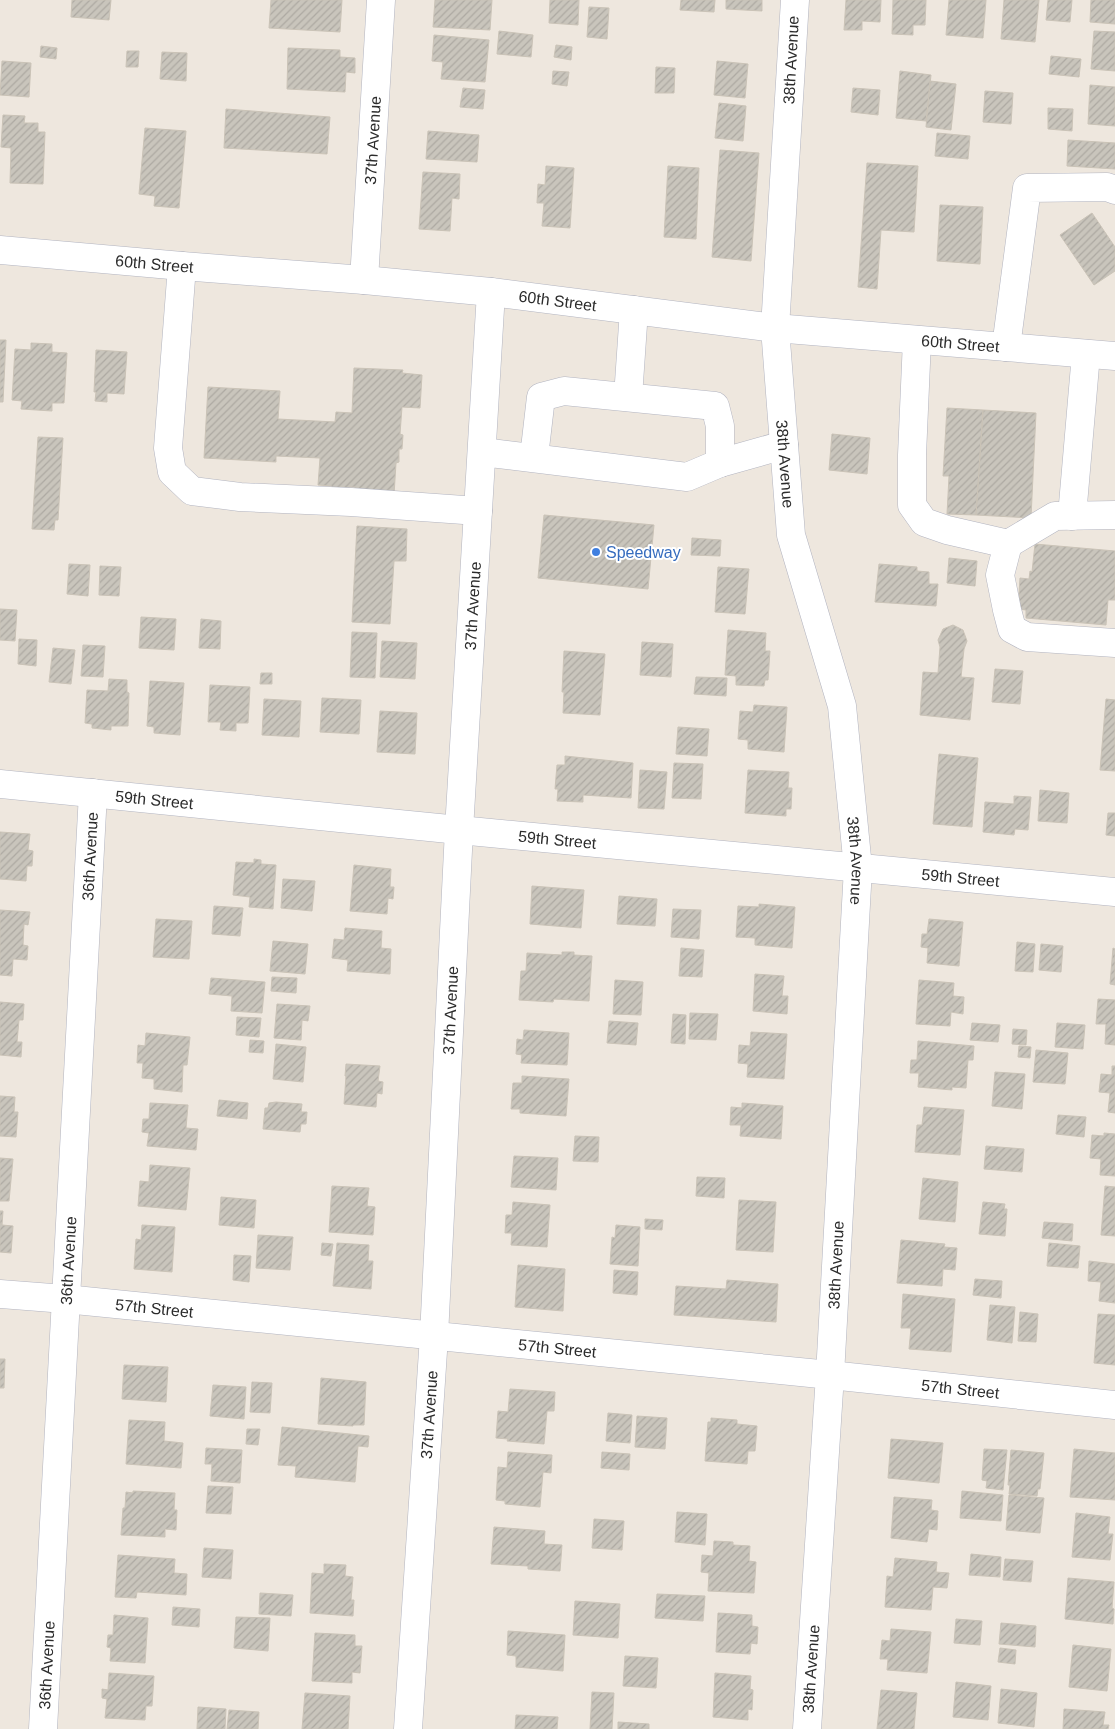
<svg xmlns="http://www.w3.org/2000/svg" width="1115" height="1729" font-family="Arial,sans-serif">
  <defs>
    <pattern id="building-hatch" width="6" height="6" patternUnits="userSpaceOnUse" patternTransform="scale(1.25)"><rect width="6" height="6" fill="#c9c5bc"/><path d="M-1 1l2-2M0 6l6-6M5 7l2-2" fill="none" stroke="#ada9a2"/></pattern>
  </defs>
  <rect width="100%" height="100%" fill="#eee7de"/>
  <path fill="url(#building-hatch)" stroke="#cac3b7" d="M72 0H111L109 20 71 17Z
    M271 0H342L340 32 269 28Z
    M435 0H492L490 30 433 27Z
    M550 0H579L578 25 549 23Z
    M681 0H715L714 12 680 10Z
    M726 0H762V11L726 9Z
    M846 0H881L880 22 862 21V30H844Z
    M893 0H926L925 25H913V35L892 34Z
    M949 0H986L983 38 946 35Z
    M1004 0H1039L1035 42 1001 39Z
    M1048 0H1072L1070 22 1046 20Z
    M1091 0H1115V24L1090 22Z
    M589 7 609 8 607 39 587 37Z
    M499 31 533 35 531 57 497 54Z
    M1094 31 1115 32V71L1091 69Z
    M434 35 489 40 485 82 441 79 443 62 432 61Z
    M556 45 572 47 571 60 554 57Z
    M41 46 57 48 56 59 40 57Z
    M288 48 340 50V57L355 58V73L346 72 345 92 287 89Z
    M127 51H139L138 67H126Z
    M162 52 187 53 186 81 160 79Z
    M1051 56 1081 59 1079 77 1049 74Z
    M2 61 31 63 29 97 0 95Z
    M717 61 748 64 745 98 714 95Z
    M656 67 675 68 674 93H655Z
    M553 71 569 72 567 86 552 84Z
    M900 71 931 75 926 121 896 118Z
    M930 81 956 84 951 130 926 127Z
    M1090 85 1115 87V126L1088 124Z
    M463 88 485 90 483 109 460 107Z
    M853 88 880 90 878 115 851 112Z
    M985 91 1013 93 1011 124 983 122Z
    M719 103 746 106 743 141 715 138Z
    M1048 108 1073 109 1072 131 1048 129Z
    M226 109 330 117 327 154 224 148Z
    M3 115 25 116 24 123H38V132H45L43 184 10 183 11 148 1 147Z
    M145 128 186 131 179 208 154 206 155 196 139 194Z
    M428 131 479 135 477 162 426 159Z
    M937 133 970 136 968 159 935 156Z
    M1068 140 1115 143V169L1067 166Z
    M720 150 759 153 751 261 712 257Z
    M867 163 918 166 914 232 881 230 877 289 858 287Z
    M546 166 574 168 570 228 542 226 544 203H537L538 184 545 185Z
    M668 166 699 168 696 239 664 237Z
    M423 172 460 174 459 199 452 198 450 231 419 229Z
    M940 205 983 207 980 264 937 261Z
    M1092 213 1115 247V271L1094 285 1060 235Z
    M0 340H6L3 402H0Z
    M31 343 52 344V352L67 353 64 403H52V411L21 409 22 401 12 400 15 349 31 350Z
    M96 350 127 352 124 394 107 393V402L95 401 96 392H94Z
    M354 368 403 370 402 373 422 375 420 408 402 407 400 434 403 435 402 449H399V462L396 463 394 495 355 492V487H349L348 491 332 490V486L318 485 320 458 276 456V462L204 458 208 387 280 391 278 419 335 422 336 412 352 413Z
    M947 408 983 410 976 515 947 514 949 476H943Z
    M983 410 1036 413 1031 518 976 515Z
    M832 434 870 438 867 474 829 470Z
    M38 437 63 438 58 520H55L54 530 32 529Z
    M544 515 654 525 648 589 538 578Z
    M357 526 407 529 406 561H394L390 624 352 622Z
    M692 538 721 540 720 556 691 555Z
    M1035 544 1115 551V600H1108L1106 625 1026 618V610L1018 609 1020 578 1029 579 1030 571 1032 572Z
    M949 558 977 561 975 586 947 583Z
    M69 564 90 565 88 596 67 594Z
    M879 564 917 567V571L929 572V584H938L936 606 875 602Z
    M100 566 121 567 119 596 99 595Z
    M718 567 749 569 745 614 715 612Z
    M0 609 17 610 15 641 0 640Z
    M141 617 176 619 174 650 139 648Z
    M201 619 221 621 220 649 199 648Z
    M953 625 963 630 967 641 964 649 961 677 974 678 970 720 920 715 923 672 938 673 940 647 938 640 943 629Z
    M728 630 766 633 765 651H770L768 680H765L764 686 736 685V676L725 675Z
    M352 632 377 633 375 678 350 677Z
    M19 639 37 640 36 666 18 664Z
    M382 641 417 643 415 679 380 677Z
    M642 642 673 644 671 677 640 675Z
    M83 645 105 646 103 677 81 676Z
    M53 648 75 650 71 684 49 682Z
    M564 651 605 654 600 715 563 713 564 692H562Z
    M995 669 1023 671 1020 704 992 702Z
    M261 673H272V684H260Z
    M696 677 727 678 726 696 694 694Z
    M109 679 127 680V692L129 693 128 726H111V730L92 728V724L85 723 87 690 108 691Z
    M150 681 184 683 180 735 154 733V727L147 726Z
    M210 685 250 687 248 723H236V731L220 730 221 722H208Z
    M322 698 361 700 359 734 320 732Z
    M264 699 301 701 299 737 262 735Z
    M1106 699 1115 700V771L1100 770Z
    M754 705 787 707 784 752 748 749V740L738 739 740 711 753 712Z
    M380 711 417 713 415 754 377 752Z
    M678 727 709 729 707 756 676 754Z
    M939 754 978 758 972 827 933 824Z
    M565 756 633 763 631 798 583 795V802L557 801 558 789H555L557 765H565Z
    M674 763 703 764 701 799 672 798Z
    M640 770 667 772 664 809 638 808Z
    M748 770 789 772 788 788H792L791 809H786V816L745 813Z
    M1040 790 1069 793 1067 823 1038 821Z
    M1014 796 1031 797 1028 830 1015 829 1014 835 983 832 985 802 1014 804Z
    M1108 813H1115V836L1106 835Z
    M0 832 30 834 28 850 33 851 32 866H27L26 881 0 879Z
    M254 859 261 860V864L276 865 273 909 249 907 250 897 233 895 236 862 254 863Z
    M354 865 391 869 390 887H394L393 899 388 898 387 914 350 911Z
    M283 879 315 881 312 911 281 908Z
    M532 886 584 890 581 928 530 924Z
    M619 896 657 899 655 926 617 924Z
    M759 904 795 907 792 948 755 945V938L736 937 738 906 759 907Z
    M214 906 243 908 240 936 212 934Z
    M673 909 701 910 699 939 671 937Z
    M0 910 30 912 28 925 24 924 23 945 28 946 27 960 13 959 12 976 0 975Z
    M156 919 192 921 189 959 153 957Z
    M929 919 963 922 959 966 927 963 928 948 921 947 922 934H927Z
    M345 928 382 931 381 948 391 949 390 974 347 971 348 960 332 958 334 939 344 940Z
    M273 941 308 944 305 974 270 971Z
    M1017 942 1035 944 1033 972 1015 971Z
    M1041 944 1063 946 1061 972 1039 970Z
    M681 948 704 950 702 977 679 976Z
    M1113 948 1115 949V985L1110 984Z
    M562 952H574V955L592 956 589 1001 554 999 553 1002 519 1000 521 971H526L527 953 562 955Z
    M755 974 784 976 782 996H788L787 1014 753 1011Z
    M272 977 297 978 296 993 271 991Z
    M211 978 265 982 262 1013 231 1011 232 996 209 994Z
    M615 980 643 982 641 1015 613 1014Z
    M919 980 954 983 953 996 964 997 963 1014 951 1012 950 1026 916 1024Z
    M1098 999 1115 1000V1045L1105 1044 1106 1024H1096Z
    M0 1002 24 1004 23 1020H19L17 1042H22L21 1057 0 1055Z
    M277 1004 310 1006 308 1021 302 1020 301 1040 274 1038Z
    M690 1013 718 1014 716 1040 689 1039Z
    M673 1014 686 1015 685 1044 671 1043Z
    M237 1017 261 1018 259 1037 236 1035Z
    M609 1021 638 1023 636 1045 607 1043Z
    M972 1023 1000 1025 998 1042 970 1040Z
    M1057 1023 1085 1025 1083 1049 1055 1047Z
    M1013 1029 1027 1030 1026 1045 1012 1044Z
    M524 1030 569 1033 567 1065 521 1063 522 1055 516 1054 517 1039 523 1040Z
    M751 1032 787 1034 784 1079 747 1077 748 1064 738 1063 739 1045 750 1046Z
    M146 1033 190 1037 187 1065H183L182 1092 154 1089V1079L142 1078 143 1063H137L138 1045 145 1046Z
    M250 1040 264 1041 263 1053 249 1052Z
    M918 1041 974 1046 973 1060H968L966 1088 952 1087V1090L918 1087 919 1073H910L911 1060H917Z
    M276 1044 306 1047 303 1082 273 1079Z
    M1019 1046 1031 1047 1030 1058 1018 1057Z
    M1036 1050 1068 1053 1065 1084 1033 1082Z
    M346 1064 380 1066 378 1081 383 1082 382 1094 377 1093 376 1107 344 1104 346 1076H345Z
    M1112 1066H1115V1113L1108 1112 1110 1093 1099 1092 1101 1074 1112 1075Z
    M995 1072 1025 1074 1022 1109 992 1106Z
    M522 1076 569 1079 566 1116 520 1113V1109H511L513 1083H522Z
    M0 1096 15 1097 14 1112H18L16 1137 0 1136Z
    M219 1100 248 1103 247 1119 217 1116Z
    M276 1102 302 1104 301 1112H307L306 1124H301L300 1132 263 1129 265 1108H268L269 1103Z
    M150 1103 188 1105 186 1128 198 1129 196 1150 147 1146 149 1133 142 1132 143 1119H149Z
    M742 1103 783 1106 781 1139 740 1136 741 1125H730L731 1107 742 1108Z
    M924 1107 964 1110 960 1155 915 1152 917 1125H922Z
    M1058 1115 1086 1117 1084 1137 1056 1134Z
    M1104 1133 1115 1134V1176L1100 1175 1101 1159 1090 1158 1092 1135 1104 1136Z
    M575 1136 599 1137 598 1162 573 1161Z
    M986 1146 1024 1149 1022 1172 984 1169Z
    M514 1156 558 1158 556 1190 511 1187Z
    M0 1158 13 1159 9 1201H0Z
    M150 1165 190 1168 186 1210 138 1206 140 1181 149 1182Z
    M697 1177 725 1178 724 1198 696 1196Z
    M923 1178 958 1182 955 1222 919 1219Z
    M332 1186 369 1188 367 1206 375 1207 373 1235 329 1232Z
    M1105 1186 1115 1187V1236L1101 1235Z
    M221 1197 256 1200 254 1228 219 1225Z
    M739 1200 776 1202 773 1252 736 1250Z
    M513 1202 550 1205 547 1247 511 1245 512 1233H505L506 1215H512Z
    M983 1202 1005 1204 1004 1209H1007L1005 1236 979 1234Z
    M0 1211H3L2 1225 13 1226 11 1253 0 1252Z
    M645 1219 663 1220 662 1230 645 1229Z
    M1044 1222 1073 1224 1072 1241 1042 1238Z
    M142 1225 175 1227 172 1272 134 1269 136 1239 141 1240Z
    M616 1225 640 1227 638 1266 610 1264 612 1237 615 1238Z
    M258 1235 293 1237 290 1270 256 1268Z
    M901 1240 945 1244 944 1247 957 1248 955 1270 943 1269 942 1286 897 1283Z
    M322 1243 333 1244 331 1256 321 1255Z
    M337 1243 369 1245 368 1261H373L371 1289 333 1286Z
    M1049 1243 1080 1246 1078 1268 1047 1266Z
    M234 1255 251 1256 249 1282 233 1280Z
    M1089 1261 1115 1264V1303L1099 1301 1101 1282 1088 1281Z
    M518 1265 565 1269 563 1311 515 1307Z
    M614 1270 638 1272 637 1295 613 1293Z
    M975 1279 1002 1281 1001 1298 973 1295Z
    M727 1280 778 1284 776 1322 674 1315 676 1286 726 1289Z
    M903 1294 955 1299 951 1352 909 1349 911 1328H901Z
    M990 1305 1015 1307 1012 1343 987 1340Z
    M1020 1312 1038 1314 1036 1342 1018 1341Z
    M1098 1314 1115 1315V1365L1094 1363Z
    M0 1359H5L4 1388H0Z
    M124 1365 168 1367 166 1402 122 1399Z
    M321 1378 366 1382 364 1425H353V1426L318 1424Z
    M252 1382 272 1383 270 1413 250 1412Z
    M213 1385 246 1387 244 1419 210 1416Z
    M510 1389 555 1392 554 1411H547L544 1444 507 1441 508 1439 496 1438 498 1411 508 1412Z
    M608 1413 632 1415 630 1443 606 1441Z
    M637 1416 667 1418 665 1449 635 1447Z
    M711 1418 737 1420V1424L757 1426 755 1451H748L747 1464 705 1461 708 1422H711Z
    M129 1420 165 1422 164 1441 183 1443 181 1468 126 1464Z
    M282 1427 369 1436 368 1447 358 1446 355 1482 295 1477 296 1466 278 1465Z
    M247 1429H260L258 1445 246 1444Z
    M891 1439 943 1443 939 1483 888 1478Z
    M206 1448 242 1450 240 1483 211 1481 212 1464H205Z
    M984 1449 1007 1450 1003 1490 986 1488 987 1481 982 1480Z
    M1074 1449 1115 1453V1500L1070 1497Z
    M1011 1450 1044 1453 1040 1489H1038L1037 1496 1009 1494 1010 1485H1008Z
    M508 1452 552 1455 551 1473 543 1472 540 1507 505 1504V1501L496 1500 498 1467 507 1468Z
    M602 1452 630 1454 629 1470 601 1468Z
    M208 1486 233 1487 231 1514 206 1513Z
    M133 1491 175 1493 174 1510H177L176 1530 165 1529V1537L121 1535 123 1508H125L126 1492 133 1493Z
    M962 1491 1003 1495 1001 1521 960 1518Z
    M1009 1495 1044 1498 1040 1533 1006 1530Z
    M894 1497 932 1500 931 1510 938 1511 937 1530 929 1529 927 1542 891 1538Z
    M677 1512 707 1514 705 1545 675 1542Z
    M1076 1513 1110 1517 1108 1534H1113L1110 1560 1072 1557Z
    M594 1519 624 1521 622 1550 592 1548Z
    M494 1527 545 1531 544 1544 562 1545 560 1571 528 1569V1566L491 1564Z
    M714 1541 733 1542V1545L750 1546 749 1561 756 1562 754 1593 708 1591 709 1573 701 1572 702 1555 713 1556Z
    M204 1548 233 1550 231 1579 202 1577Z
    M971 1554 1001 1557 1000 1577 969 1575Z
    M118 1555 175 1559 174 1573 187 1574 186 1595 137 1592 136 1598 115 1597Z
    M895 1558 937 1562 936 1572 949 1573 947 1588 933 1587 931 1610 885 1607 887 1576 893 1577Z
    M1005 1559 1033 1561 1031 1582 1003 1580Z
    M324 1564 346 1565 345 1576 353 1577 351 1600H354L353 1616 310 1613 312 1573 324 1574Z
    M1068 1578 1114 1582 1112 1608 1114 1609 1113 1624 1065 1619Z
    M260 1593 293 1595 291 1616 259 1614Z
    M657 1594 705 1596 703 1621 655 1618Z
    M575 1601 620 1604 618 1638 573 1635Z
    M173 1607 200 1609 199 1627 172 1625Z
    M718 1613 752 1615V1626L758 1627 757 1644 751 1643 750 1654 716 1652Z
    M114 1615 148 1618 145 1663 110 1661 111 1648 107 1647 108 1635H113Z
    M236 1617 270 1618 268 1651 234 1648Z
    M956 1619 982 1621 980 1645 954 1643Z
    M1001 1623 1036 1626 1035 1647 999 1644Z
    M891 1629 931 1632 927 1673 887 1670 888 1659H880L882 1640 890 1641Z
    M508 1631 565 1635 563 1671 516 1667V1656L507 1655Z
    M315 1633 355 1635V1646H362L360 1673 352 1672V1683L312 1681Z
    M1073 1645 1111 1649 1107 1691 1069 1687Z
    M1000 1648 1016 1650 1015 1664 998 1662Z
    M625 1656 658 1658 656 1688 623 1686Z
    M109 1673 154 1676 152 1706H146L145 1720 105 1718 107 1699 102 1698V1689L108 1690Z
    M715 1673 751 1676 750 1689 753 1690 752 1710 748 1709V1720L713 1717Z
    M956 1682 991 1686 988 1720 953 1717Z
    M1001 1689 1037 1693 1034 1727 998 1723Z
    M881 1690 917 1693 914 1729H877Z
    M592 1692 614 1693 612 1729H590Z
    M305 1693 350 1696 348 1729H302Z
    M198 1707 226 1709 225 1729H197Z
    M1064 1709 1105 1712 1103 1725H1109L1108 1729H1063Z
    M229 1710 259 1712 258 1729H227Z
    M516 1715 558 1717 557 1729H515Z
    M618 1722 649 1724V1729H618Z"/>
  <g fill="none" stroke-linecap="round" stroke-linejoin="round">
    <defs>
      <g id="minor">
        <path id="s1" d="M795 0 775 328 791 535 842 706 858 868 830 1375 807 1729"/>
        <path id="s2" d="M0 250 182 266 364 280 491 292 775 328 1115 356"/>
        <path d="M182 266 168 448 172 472 192 491 240 497 351 502 478 511"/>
        <path id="s3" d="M364 280 381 0"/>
        <path d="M917 340 912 455V505L924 522 947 530 1008 544"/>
        <path d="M1006 347 1027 188 1107 187 1115 190"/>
        <path d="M628 397 634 310"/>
        <path d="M482 452 687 477 720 463 784 445"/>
        <path d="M534 457 541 397 564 391 715 406 720 426V463"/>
        <path d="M1115 515 1055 516 1008 544 1000 575 1007 610 1012 629 1027 637 1115 643"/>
        <path d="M1072 516 1086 354"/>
        <path id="s4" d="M0 784 459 830 1115 892"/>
        <path id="s5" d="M0 1294 65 1299 830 1375 1115 1405"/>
        <path id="s6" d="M43 1729 93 793"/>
        <path id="s7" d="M408 1729 434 1336 459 830 491 292"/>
      </g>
    </defs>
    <use href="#minor" stroke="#b2b4c0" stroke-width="29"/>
    <use href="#minor" stroke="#fff" stroke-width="28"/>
  </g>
  <circle fill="#3f7fe0" stroke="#fff" stroke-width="2" cx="596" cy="552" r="5"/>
  <g text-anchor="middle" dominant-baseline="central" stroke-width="4" stroke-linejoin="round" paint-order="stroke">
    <g font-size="16" fill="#2c2c2c" stroke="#fff">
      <text transform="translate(791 60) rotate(-87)">38th Avenue</text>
      <text stroke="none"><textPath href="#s3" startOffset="140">37th Avenue</textPath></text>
      <text stroke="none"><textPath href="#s2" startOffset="155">60th Street</textPath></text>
      <text stroke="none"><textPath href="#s2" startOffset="560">60th Street</textPath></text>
      <text stroke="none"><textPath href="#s2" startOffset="965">60th Street</textPath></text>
      <text stroke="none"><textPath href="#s1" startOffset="465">38th Avenue</textPath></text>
      <text stroke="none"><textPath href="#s7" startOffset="1125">37th Avenue</textPath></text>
      <text stroke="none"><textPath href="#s4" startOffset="155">59th Street</textPath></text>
      <text stroke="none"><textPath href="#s4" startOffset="560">59th Street</textPath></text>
      <text stroke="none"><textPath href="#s6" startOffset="874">36th Avenue</textPath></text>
      <text stroke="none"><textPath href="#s1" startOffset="870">38th Avenue</textPath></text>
      <text stroke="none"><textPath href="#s4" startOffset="965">59th Street</textPath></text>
      <text stroke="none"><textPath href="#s7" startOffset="720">37th Avenue</textPath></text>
      <text stroke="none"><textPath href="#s6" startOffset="469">36th Avenue</textPath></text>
      <text transform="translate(836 1265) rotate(-87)">38th Avenue</text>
      <text stroke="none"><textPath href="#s5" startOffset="155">57th Street</textPath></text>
      <text stroke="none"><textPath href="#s5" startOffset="560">57th Street</textPath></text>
      <text stroke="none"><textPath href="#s5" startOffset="965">57th Street</textPath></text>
      <text stroke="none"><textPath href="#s7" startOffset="315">37th Avenue</textPath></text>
      <text stroke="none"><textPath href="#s6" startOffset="64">36th Avenue</textPath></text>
      <text transform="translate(811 1669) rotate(-86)">38th Avenue</text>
    </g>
    <g font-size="16" fill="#366cbe" stroke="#fff" text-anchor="start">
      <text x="606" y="552">Speedway</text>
    </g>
  </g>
</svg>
